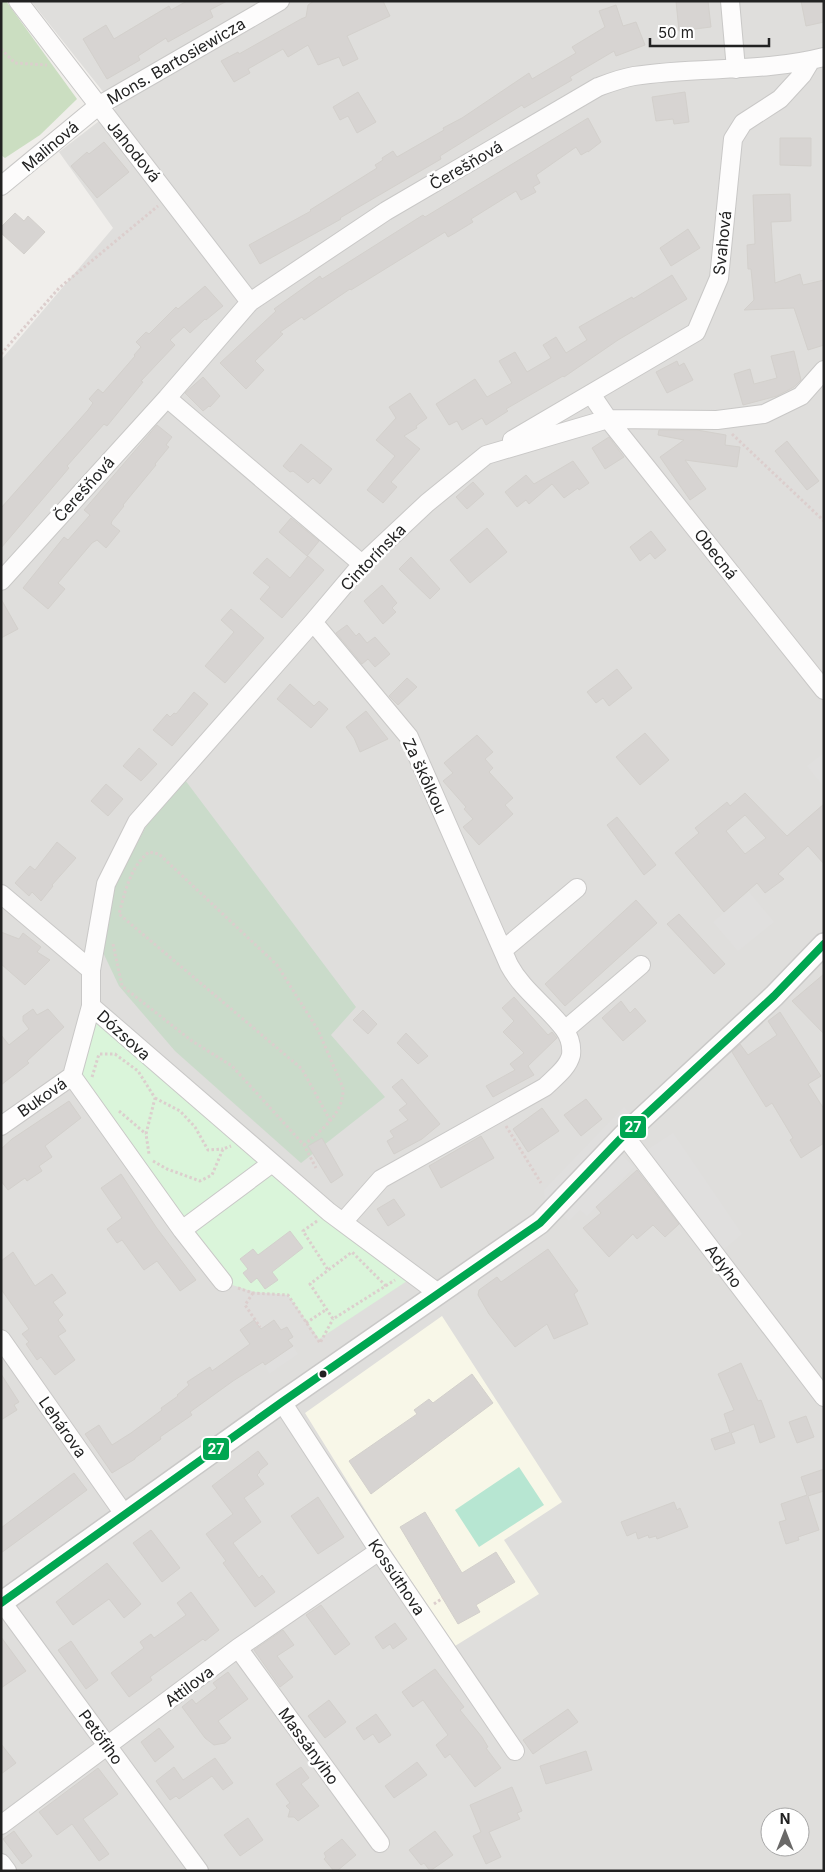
<svg xmlns="http://www.w3.org/2000/svg" width="825" height="1872" font-family="Inter,sans-serif">
  <rect width="100%" height="100%" fill="#f0eeeb"/>
  <path fill="#dfdedc" fill-rule="evenodd" d="M31 1H824V1871H1V360L113 228 59 152 116 108ZM770 1817H800V1847H770Z"/>
  <path fill="#f8f7e8" d="M442 1316 562 1502 504 1540 539 1594 455 1646 382 1537 305 1413Z"/>
  <path fill="#cbdec1" d="M1 1H6L77 99 40 135 5 158 1 155Z"/>
  <path fill="#cadbca" d="M185 780 356 1007 331 1035 385 1097 301 1163 175 1051 119 986 99 944 102 910 149 821Z"/>
  <path fill="#daf5da" d="M98 1021 237 1144 407 1281 319 1339 288 1295 254 1292 223 1282 78 1086 89 1027Z"/>
  <path fill="#b7e6d2" d="M519 1467 544 1505 479 1547 455 1510Z"/>
  <path fill="#e0dfde" d="M824 753V787L807 766Z
    M749 892 774 922 738 951 713 922Z
    M624 1107 631 1114 545 1203 544 1190Z
    M673 1133 742 1234 716 1256 639 1155Z
    M621 1154 634 1167 587 1216 580 1210 569 1221 561 1213Z
    M293 1346 298 1354 269 1374 265 1365Z"/>
  <path fill="#d7d4d2" stroke="#d3d0cc" fill-rule="evenodd" d="M187 1H227L210 10 213 17 168 42 166 38 138 56 140 60 107 79 83 39 106 25 114 39 169 6 171 10Z
    M314 1H383L390 16 347 36 358 59 343 66 339 57 318 65 308 45 288 57 283 49 248 69 250 73 234 82 221 61 238 52 239 54 301 19 306 17 308 5Z
    M676 1H708L711 27 679 31Z
    M801 1H824V22L806 26Z
    M616 5 623 26 636 22 645 45 616 56 614 51 570 77 572 80 524 108 522 105 440 156 441 159 340 218 341 219 260 264 249 245 311 211 310 210 377 168 375 165 383 160 382 158 393 151 397 157 444 130 443 128 462 118 529 73 532 79 576 53 572 47 605 27 599 11Z
    M358 92 376 122 357 133 348 116 340 120 333 107Z
    M685 92 689 122 674 124 673 119 656 121 652 97Z
    M588 118 601 142 588 152V151L581 155 576 147 536 175 540 183 533 187 536 192 521 200 516 191 471 219 473 222 455 233 448 237 445 232 351 290 350 289 304 320 302 317 280 332 283 334 255 361 264 370 246 389 220 363 276 311 274 309 320 276 322 279 423 215 425 217Z
    M780 138H811V166L780 165Z
    M104 142 129 172 97 198 71 166 87 152 89 154Z
    M790 194 791 221 771 222 775 283 800 274 803 285 824 280V345L808 350 794 308 744 310 754 300 751 269H748L747 245 755 244 753 195Z
    M15 213 24 221 28 216 45 232 24 254 1 233V227Z
    M688 229 700 248 671 266 660 248Z
    M672 275 687 299 618 340 564 377 563 376 506 409 508 411 486 425 482 418 462 430 457 421 449 425 436 404 475 379 487 397 512 383 499 361 515 352 527 372 551 358 543 345 556 337 566 353 587 340 579 327 632 297 633 299Z
    M205 286 223 306 206 320 205 319 190 333 184 327 170 340 175 345 141 381 143 382 107 426 104 424 67 466 69 468 1 548V508L88 410 93 403 89 399 98 389 103 393 135 356 134 355 141 347 136 342 146 332 149 334 176 307 178 309Z
    M794 351 801 380 794 387 777 396 743 405 734 374 750 369 754 384 777 378 771 356Z
    M677 361 679 366 684 363 693 380 667 393 656 372Z
    M203 377 220 396 210 407 209 406 203 411 185 393Z
    M410 393 427 418 416 426 417 428 404 436 420 449 391 482 397 487 383 503 367 490 395 456 376 440 396 418 389 407Z
    M157 425 172 437 166 445 169 447 155 464 156 465 123 505 124 506 112 521 111 524 120 531 106 548 97 540 92 543 58 583 65 589 48 609 23 588 64 537 68 540 90 515 84 510Z
    M659 430H697L726 435 725 445 740 447 737 467 685 460 706 489 690 500 660 457 684 440 658 435Z
    M609 437 624 457 605 469 592 448Z
    M787 441 819 481 807 490 775 451Z
    M301 444 332 469 320 484 313 478 308 483 293 471 290 472 283 466Z
    M573 461 589 483 579 490 578 488 564 498 552 484 529 504 526 500 517 507 505 492 526 475 534 484Z
    M473 482 484 494 467 509 456 497Z
    M291 518 319 541 307 556 279 532Z
    M487 528 507 552 470 583 450 560Z
    M651 531 666 550 655 559 650 553 640 561 630 547Z
    M308 556 324 570 282 618 260 599 270 587 253 573 267 558 290 578Z
    M411 557 440 589 430 599 399 569Z
    M382 585 397 603 392 608 396 612 383 624 364 601Z
    M1 599 18 629 1 638Z
    M231 609 264 638 225 683 205 666 234 632 221 620Z
    M347 625 356 636 359 633 367 643 375 637 390 654 375 667 368 659 362 664 336 633Z
    M617 669 632 688 609 706 603 698 596 703 587 692Z
    M407 678 417 687 398 705 389 696Z
    M290 684 314 706 319 701 328 709 311 728 277 699Z
    M194 692 208 704 172 746 153 730 167 714 170 717 174 713 176 714Z
    M366 711 388 739 360 752 354 738 346 727Z
    M645 733 669 760 640 785 616 757Z
    M477 735 493 752 485 759 493 768 489 772 513 798 505 805 513 814 479 845 463 827 473 819 464 809 466 807 443 781 453 773 444 763Z
    M139 748 157 764 141 781 123 766Z
    M106 784 123 799 108 816 91 801Z
    M745 793 787 836 824 804V864L808 846 778 874 784 879 765 893 757 883 724 912 675 853 699 833 695 828 727 802 730 806ZM745 815 766 838 745 854 726 831Z
    M617 817 656 865 644 875 607 825Z
    M57 842 76 858 52 885 53 886 41 901 32 892 29 896 15 883 30 866 35 870Z
    M636 900 657 923 565 1006 545 984Z
    M679 914 725 964 714 974 667 924Z
    M1 932 19 939 23 933 41 947 37 952 50 960 25 985 1 964Z
    M824 974V1034L792 1001Z
    M514 997 548 1035 552 1032 557 1038 528 1066 534 1075 493 1097 486 1086 515 1070 510 1064 524 1053 503 1032 514 1021 502 1008Z
    M621 1001 630 1013 635 1008 646 1021 623 1041 602 1018Z
    M33 1009 37 1015 48 1009 64 1027 27 1061 29 1063 1 1085V1035L9 1045 29 1029 23 1021V1016Z
    M363 1010 377 1024 368 1034 353 1020Z
    M780 1012 821 1076 808 1084 824 1109V1143L801 1158 790 1140 793 1138 772 1103 766 1107 732 1052 740 1044 748 1055 777 1035 768 1021Z
    M406 1033 428 1056 418 1064 397 1043Z
    M402 1079 440 1124 422 1139 394 1154 387 1141 394 1137 390 1131 408 1120 399 1110 407 1104 392 1087Z
    M586 1099 602 1119 581 1136 564 1115Z
    M69 1101 81 1118 45 1146 52 1157 39 1166 42 1171 27 1181 25 1178 8 1190 1 1181V1149L12 1139Z
    M542 1108 559 1131 528 1152 513 1129Z
    M481 1136 494 1158 441 1188 429 1166Z
    M322 1138 343 1175 331 1183 308 1146Z
    M637 1170 679 1224 665 1237 653 1225 637 1239 633 1234 609 1257 583 1228 601 1213 596 1207Z
    M121 1174 156 1227 196 1280 180 1291 157 1261 144 1270 122 1240 117 1243 107 1229 122 1218 101 1188Z
    M394 1199 405 1215 388 1226 377 1209Z
    M290 1231 303 1248 272 1272 278 1280 265 1289 257 1278 251 1283 243 1273 248 1269 240 1259 253 1249 258 1255Z
    M548 1249 578 1291 574 1294 588 1324 554 1339 547 1324 515 1347 489 1314 478 1295 479 1290 497 1277 501 1282Z
    M13 1252 35 1286 52 1274 66 1293 53 1302 63 1315 58 1320 66 1331 58 1336 75 1360 55 1375 41 1357 37 1360 26 1344 29 1342 22 1334 29 1329 1 1289V1261Z
    M254 1320 261 1329 274 1320 281 1330 287 1327 293 1337 288 1340 293 1346 265 1365 263 1362 233 1381 190 1412 192 1415 160 1437 161 1439 135 1458V1459L112 1473 85 1434 99 1425 112 1445 131 1433 162 1410 161 1408 178 1396 177 1395 189 1385 187 1382 210 1367 212 1371 250 1344 240 1330Z
    M741 1363 758 1401 761 1400 775 1437 760 1443 754 1424 731 1433 735 1443 715 1450 711 1439 730 1432 724 1414 734 1410 718 1374Z
    M1 1374 19 1402 14 1405 17 1410 1 1420Z
    M472 1374 493 1403 371 1494 349 1461 417 1414 414 1410 429 1399 433 1403Z
    M806 1416 814 1437 797 1443 789 1422Z
    M258 1451 268 1464 259 1471 260 1472 257 1475 264 1484 244 1498 261 1522 233 1543 259 1578 262 1575 275 1592 255 1607 223 1563 226 1561 206 1534 233 1514 212 1486Z
    M824 1469V1491L808 1496 819 1530 798 1537 799 1540 786 1544 779 1522 786 1520 781 1504 807 1495 801 1477Z
    M74 1473 87 1490 1 1553V1528Z
    M318 1497 344 1537 318 1554 291 1516Z
    M674 1502 677 1510 680 1508 688 1527 657 1539 656 1536 649 1538 648 1535 638 1539 636 1532 627 1536 621 1522Z
    M425 1512 462 1573 496 1552 515 1582 476 1605 480 1612 458 1624 400 1527Z
    M151 1530 180 1568 162 1582 133 1543Z
    M107 1563 141 1604 124 1618 109 1599 73 1625 56 1602Z
    M191 1592 219 1630 205 1641 203 1639 150 1677 152 1680 129 1697 111 1673 144 1648 140 1642 151 1634 154 1638 186 1615 177 1603Z
    M321 1605 350 1644 335 1655 306 1615Z
    M395 1623 407 1639 393 1649 390 1644 383 1649 375 1637Z
    M283 1630 294 1645 277 1656 293 1677 280 1687 254 1650Z
    M1 1637 26 1671 1 1688Z
    M71 1641 98 1680 86 1689 58 1650Z
    M435 1669 464 1707 460 1710 482 1737 488 1747 486 1748 501 1768 475 1787 450 1754 445 1758 436 1745 448 1735 423 1700 413 1707 402 1692Z
    M228 1672 248 1699 218 1721 231 1738 225 1743 214 1745 205 1738 182 1707 192 1699 196 1704 217 1688 213 1683Z
    M329 1700 346 1722 325 1738 308 1716Z
    M568 1709 578 1722 533 1754 523 1740Z
    M376 1714 391 1735 379 1743 373 1734 364 1740 356 1728Z
    M159 1728 174 1747 155 1762 141 1742Z
    M1 1744 16 1763 1 1774Z
    M586 1751 592 1770 546 1784 540 1766Z
    M215 1758 233 1783 223 1790 212 1776 179 1799 176 1796 170 1800 156 1781 174 1767 183 1780Z
    M417 1762 427 1775 394 1798 385 1786Z
    M301 1767 309 1778 301 1784 319 1806 298 1821 294 1817H288L290 1810 286 1806 290 1803 276 1784Z
    M98 1768 118 1794 83 1819 109 1854 99 1861 72 1824 57 1835 39 1812Z
    M512 1787 522 1811 517 1813 520 1819 489 1832 501 1857 486 1864 473 1836 481 1832 470 1805Z
    M248 1818 263 1840 240 1856 224 1835Z
    M14 1831 32 1856 22 1864 3 1839Z
    M435 1831 453 1855 430 1871 424 1863 421 1865 409 1850Z
    M342 1839 356 1855 337 1871H334L324 1859 326 1857 324 1853Z"/>
  <g fill="none" stroke-linecap="round" stroke-linejoin="round">
    <defs>
      <path id="minor" d="M18 1 250 302
        M730 1 736 69
        M1 186 98 106 280 1
        M591 394 608 419 824 690
        M167 398 362 564
        M512 440 696 332 719 278 733 139 743 123 780 99 802 75 811 60
        M1 581 167 398 250 302 386 211 598 87C609 83 622 78 634 76 697 66 762 73 824 57
        M313 622 409 737 509 965C523 991 547 1006 564 1029 569 1036 572 1046 571 1055 568 1068 554 1078 545 1087L381 1179 343 1222
        M1 894 91 970
        M503 950 577 888
        M565 1030 641 965
        M72 1076 182 1230 223 1282
        M1 1126 72 1076 91 1006
        M624 1135 824 1397
        M182 1230 272 1163
        M438 1293 329 1212 91 1006V970L106 884 137 822 313 622 362 564 427 503 486 455 608 419 717 420 764 414 801 396 824 370
        M1 1339 124 1514
        M282 1402 379 1551 515 1751
        M2 1602 199 1871
        M238 1648 380 1843
        M1 1825 238 1648 379 1551
        M1 1863 7 1871"/>
      <path id="tertiary" d="M1 1603 282 1402 540 1223 624 1135 774 996 824 944"/>
    </defs>
    <use href="#minor" stroke="#c9c8c7" stroke-width="20"/>
    <use href="#tertiary" stroke="#c9c8c7" stroke-width="24"/>
    <path stroke="#dccecd" stroke-width="3" stroke-dasharray="2.5 2.5" stroke-linecap="butt" d="M1 49 15 63 47 65
      M1 354 59 288 158 206
      M732 434 824 521
      M113 944 122 986 192 1041 232 1066 304 1145 316 1168
      M92 1077 99 1054H115L138 1071 155 1098 146 1134 149 1154
      M155 1098 180 1111 195 1127 208 1150 223 1149
      M119 1111 146 1134
      M506 1126 541 1183
      M304 1145C321 1130 344 1114 343 1088L318 1030 277 965 159 854 149 852C130 867 125 892 119 914L302 1069 331 1122
      M153 1161 167 1169 200 1181 212 1175 223 1149 231 1146
      M317 1221 303 1231 328 1270
      M386 1286 352 1252 310 1284 333 1319 395 1280
      M238 1288 253 1293 288 1295 320 1343 333 1319
      M253 1293 245 1305 260 1327
      M306 1323 327 1309
      M434 1604 443 1598"/>
    <use href="#minor" stroke="#fdfcfc" stroke-width="18"/>
    <use href="#tertiary" stroke="#fdfcfc" stroke-width="21"/>
    <defs>
      <path id="bus-1" d="M1 1603 282 1402 540 1223 624 1135 774 996 824 944"/>
    </defs>
    <use href="#bus-1" stroke="#fff" stroke-width="11"/>
    <use href="#bus-1" stroke="#00a651" stroke-width="8"/>
  </g>
  <circle fill="#222" stroke="#fff" stroke-width="2" cx="323" cy="1374" r="4.5"/>
  <g text-anchor="middle" dominant-baseline="central" stroke-width="5" stroke-linejoin="round" paint-order="stroke">
    <g font-size="16" fill="#222" stroke="#fff">
      <text transform="translate(176 61) rotate(-30)">Mons. Bartosiewicza</text>
      <text transform="translate(50 146) rotate(-40)">Malinová</text>
      <text transform="translate(134 151) rotate(51)">Jahodová</text>
      <text transform="translate(466 165) rotate(-30)">Čerešňová</text>
      <text transform="translate(722 243) rotate(-84)">Svahová</text>
      <text transform="translate(84 489) rotate(-48)">Čerešňová</text>
      <text transform="translate(716 554) rotate(52)">Obecná</text>
      <text transform="translate(373 557) rotate(-46)">Cintorínska</text>
      <text transform="translate(425 776) rotate(65)">Za škôlkou</text>
      <text transform="translate(124 1035) rotate(42)">Dózsova</text>
      <text transform="translate(42 1097) rotate(-35)">Buková</text>
      <text transform="translate(724 1266) rotate(53)">Adyho</text>
      <text transform="translate(63 1427) rotate(55)">Lehárova</text>
      <text transform="translate(397 1577) rotate(56)">Kossúthova</text>
      <text transform="translate(189 1686) rotate(-37)">Attilova</text>
      <text transform="translate(101 1737) rotate(54)">Petöfiho</text>
      <text transform="translate(309 1746) rotate(54)">Massányiho</text>
    </g>
  </g>
  <g stroke="#fff" stroke-width="2">
    <rect x="619" y="1115" width="28" height="24" rx="5" fill="#00a651"/>
    <rect x="202" y="1437" width="28" height="24" rx="5" fill="#00a651"/>
  </g>
  <g font-size="14" text-anchor="middle" font-weight="bold" fill="#fff">
    <text x="633" y="1132">27</text>
    <text x="216" y="1454">27</text>
  </g>
  <rect width="825" height="1872" fill="none" stroke="#222222" stroke-width="5"/>
  <g transform="translate(785 1832)"><circle r="24" fill="#ffffff" stroke="#a7a7a7"/>
  <path d="M0-4L9 19L0 12L-9 19Z" fill="#6a6968"/>
  <text y="-8" font-size="14" font-weight="bold" text-anchor="middle" fill="#222222">N</text>
  </g>
  <path d="M650 38v8h119v-8" fill="none" stroke="#222222" stroke-width="2.5"/>
  <text x="658" y="38" font-size="15" fill="#222222" stroke="#ffffff" stroke-width="4" paint-order="stroke">50 m</text>
</svg>
